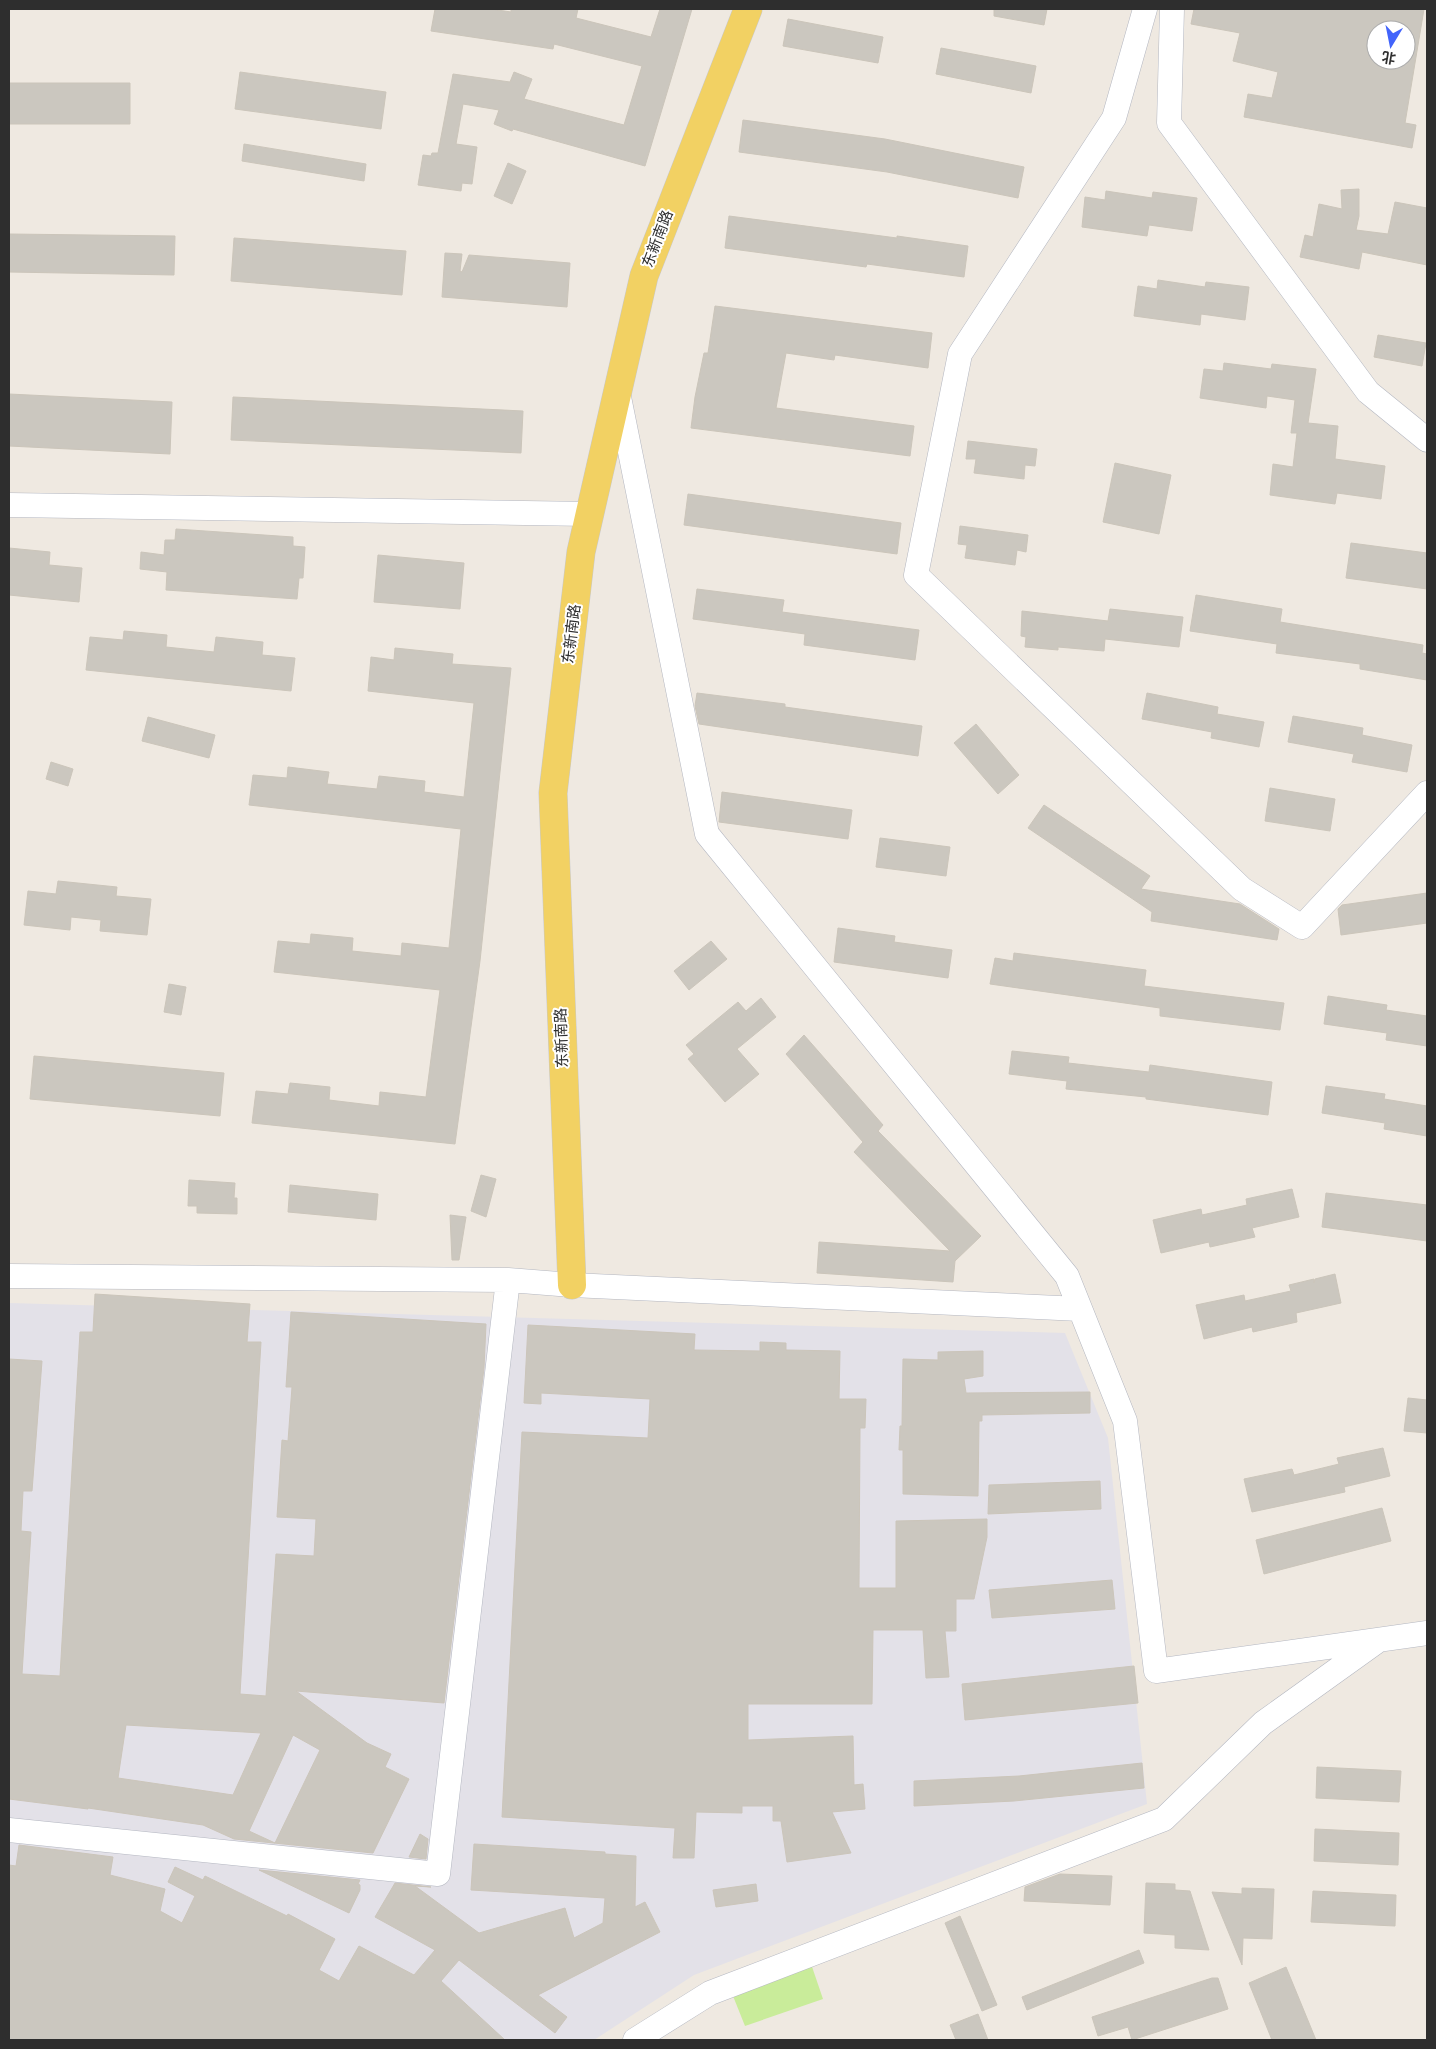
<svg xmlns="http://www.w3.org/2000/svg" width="1436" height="2049" font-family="'Alegreya Sans','Noto Sans SC',sans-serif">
  <rect width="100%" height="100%" fill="#efe9e1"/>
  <path fill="#e3e1e8" d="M9 1303 1065 1333 1108 1438 1147 1804 694 1975 594 2040H9Z"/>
  <path fill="#c9ec9a" d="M807 1952 823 1999 745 2026 727 1981Z"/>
  <path fill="#cbc7bf" stroke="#cbc5ba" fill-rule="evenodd" d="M435 9H491L511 12V9H578L576 18 651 37 660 9H692L645 166 513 129 512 131 494 124 499 110 463 104 456 144 477 147 472 184 462 183 461 191 418 185 423 155 431 156 432 153H438L453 74 510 82 514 72 532 79 524 99 624 125 642 66 554 44 553 49 431 31Z
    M994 9H1047L1044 25 994 16Z
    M1194 9H1424L1405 123 1416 125 1412 148 1244 117 1248 94 1272 98 1278 72 1233 61 1240 33 1191 24ZM1376 30H1406V60H1376Z
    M788 19 883 37 878 63 783 46Z
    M941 48 1036 66 1031 93 936 74Z
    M240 72 386 92 381 129 235 109Z
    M9 83H130V124H9Z
    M743 120 885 139 1024 167 1018 198 887 172 739 152Z
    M244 144 366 164 364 181 242 161Z
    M508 163 526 171 512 204 494 196Z
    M1359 189V216L1356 230 1388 234 1395 202 1427 208V265L1362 252 1359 269 1300 257 1305 235 1313 237 1319 204 1342 209 1341 190Z
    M1106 191 1152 198 1153 192 1197 198 1192 231 1149 225 1147 236 1082 227 1085 197 1105 200Z
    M729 216 897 238V236L968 246 964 277 867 264 866 267 725 248Z
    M9 234 175 236 174 275 9 272Z
    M234 238 406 251 402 295 231 281Z
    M445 253 462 254 460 271 462 272 469 255 570 263 567 307 442 297Z
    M1158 280 1205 287 1206 282 1249 287 1245 320 1201 314 1200 325 1134 316 1138 286 1157 289Z
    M715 306 932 333 928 368 835 355 834 360 786 353 776 408 914 426 910 456 691 428 695 397 704 353H708Z
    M1378 335 1426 343 1422 366 1374 357Z
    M1224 363 1271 369 1272 364 1316 369 1308 423 1338 426 1335 459 1385 466 1381 499 1337 493 1335 504 1270 495 1273 464 1293 467 1297 433H1291L1295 400 1267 396 1266 408 1200 398 1204 369 1223 371Z
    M9 394 172 402 170 454 9 446Z
    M233 397 523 411 521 453 231 440Z
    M968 441 1037 449 1035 466 1025 465 1024 479 974 473 976 459H966Z
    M1115 463 1171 475 1159 534 1103 522Z
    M688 494 901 523 897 554 684 525Z
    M960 526 1028 535 1026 552 1017 550 1015 565 965 558 967 545 958 544Z
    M176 529 293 537V546L305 547 303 578H299L297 599 166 590 167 572 140 569 141 552 164 555 165 540H175Z
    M1351 543 1427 553V589L1346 578Z
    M9 548 50 552 49 565 82 568 79 602 9 595Z
    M378 555 464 563 460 609 374 602Z
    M697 589 784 600 782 612 919 630 915 660 804 645 805 634 693 619Z
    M1196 595 1282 609 1280 622 1423 645 1422 653 1427 654V680L1360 669V664L1276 653 1277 644 1190 631Z
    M1110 609 1183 617 1179 647 1105 639 1104 651 1058 647V650L1025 647 1026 637 1021 636 1022 611 1108 621Z
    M124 631 167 635 166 647 214 652 216 637 263 642 262 655 295 658 291 691 86 670 90 637 123 640Z
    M395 648 453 654 452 664 511 668 480 961 455 1144 252 1123 256 1091 288 1094 290 1083 330 1087 329 1100 379 1106 380 1092 426 1097 440 990 274 972 278 941 310 944 311 934 353 938 352 951 401 956 402 943 449 948 461 829 249 805 253 775 287 778 288 767 329 772 327 784 377 789 379 776 425 781 424 792 464 797 474 703 368 691 371 657 394 660Z
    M697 693 785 704V707L922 726 918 756 699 724 695 706Z
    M1147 693 1218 707 1217 714 1264 722 1259 747 1211 738 1212 732 1142 719Z
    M1293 716 1363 728 1362 735 1412 745 1407 772 1352 762 1354 754 1288 742Z
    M148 717 215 735 209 758 142 741Z
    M976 724 1019 775 998 794 954 743Z
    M51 762 73 769 68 786 46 779Z
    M1270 788 1335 799 1330 831 1265 821Z
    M722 792 852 810 848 839 719 822Z
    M1044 805 1150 876 1141 889 1240 904 1279 929 1277 940 1151 921 1152 912 1028 828Z
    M880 838 950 847 946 876 876 867Z
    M58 881 117 887 116 896 151 899 147 935 100 931 101 920 71 917 70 930 24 925 28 891 56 894Z
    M1427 893V923L1341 935 1338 909 1342 905Z
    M838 928 895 936 894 942 952 950 948 978 834 962Z
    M711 941 727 959 689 990 674 971Z
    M1014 953 1146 970 1144 986 1284 1003 1280 1030 1160 1016V1008L990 984 995 958 1013 961Z
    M169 984 186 987 181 1015 164 1012Z
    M1328 996 1387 1005 1386 1010 1427 1016V1046L1386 1040 1387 1033 1324 1024Z
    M761 998 776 1017 737 1049 759 1074 725 1102 688 1059 694 1054 686 1045 738 1002 746 1011Z
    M804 1035 883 1125 878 1131 981 1236 955 1261 953 1282 817 1273 819 1242 950 1251 854 1152 863 1142 786 1054Z
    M1012 1051 1069 1057 1068 1063 1149 1072 1150 1065 1272 1082 1268 1115 1146 1099V1097L1066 1089 1067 1081 1009 1074Z
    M34 1056 224 1073 220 1116 30 1099Z
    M1326 1086 1385 1094 1384 1099 1427 1106V1136L1384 1129 1385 1123 1322 1113Z
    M481 1175 496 1179 486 1217 471 1211Z
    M189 1180 235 1183 234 1198H237V1214L197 1213V1206H188Z
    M290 1185 378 1194 376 1220 288 1212Z
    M1292 1189 1299 1217 1252 1228 1255 1237 1210 1247 1209 1242 1161 1253 1153 1220 1201 1209 1202 1215 1247 1205 1246 1199Z
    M1326 1193 1427 1205V1241L1322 1227Z
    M450 1215 466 1217 459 1260H452Z
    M1335 1274 1341 1303 1296 1313 1297 1322 1253 1332 1252 1327 1204 1339 1196 1305 1244 1295 1245 1301 1291 1291 1289 1285 1314 1279V1283L1315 1279Z
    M95 1294 250 1304 247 1342H261L240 1694 266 1696 276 1554 314 1556 316 1519 277 1517 282 1440 288 1441 292 1387H286L291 1312 486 1324 484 1368 444 1703 296 1691 367 1743 391 1754 385 1767 409 1779 373 1853 234 1839 203 1825 88 1808V1809L9 1799V1359L42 1361 32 1491H23L21 1531 31 1532 22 1674 60 1676 80 1332H93ZM126 1725 261 1733 233 1795 118 1778ZM293 1735 320 1750 275 1843 249 1831Z
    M528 1325 695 1334 694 1350 760 1351V1342L786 1343V1350L840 1351 839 1399H866L865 1428H860L859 1588H896V1521L987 1519V1537L974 1599H956V1631H945L949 1677 926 1678 923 1630H873L872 1704H748V1740L853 1736 854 1785 863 1784 865 1809 832 1812 851 1853 787 1862 781 1821H773V1806H742V1813L696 1812 694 1858H673L675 1828 502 1817 522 1432 648 1438 650 1399 541 1393V1404L524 1403Z
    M983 1351V1376L964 1379 966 1393 1090 1392V1413L982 1415V1421H979L978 1496 903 1494V1450H899L900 1426H902L903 1359 938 1360V1352Z
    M1408 1398 1427 1400V1433L1404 1431Z
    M1383 1448 1390 1476 1344 1487 1345 1492 1252 1512 1244 1479 1292 1469 1294 1475 1339 1464 1337 1458Z
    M1100 1481 1101 1509 988 1514 989 1485Z
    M1382 1508 1391 1541 1264 1574 1256 1540Z
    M1112 1580 1115 1609 992 1618 989 1590Z
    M1134 1666 1138 1703 965 1720 962 1684Z
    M1142 1763 1144 1788 1014 1801 914 1806V1781L1019 1776Z
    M1317 1767 1401 1771 1399 1802 1316 1798Z
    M1315 1829 1399 1833 1398 1865 1314 1861Z
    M420 1834 428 1839 426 1859 409 1857Z
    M474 1844 605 1852V1854L636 1856 635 1907 645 1902 660 1932 538 1995 567 2017 555 2033 459 1960 441 1981 505 2040H9V1865L16 1866 19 1845 113 1857 110 1875 165 1889 160 1911 182 1923 195 1896 168 1882 175 1867 203 1880 205 1876 287 1916 288 1914 335 1939 319 1970 339 1981 359 1946 414 1975 435 1950 375 1917 395 1883 431 1887 415 1886 479 1933 565 1908 574 1938 603 1923 605 1898 471 1890Z
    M259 1870 360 1880 358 1884 360 1885V1890L349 1913Z
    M1060 1874 1112 1876 1110 1905 1024 1901 1025 1887Z
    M1146 1883 1175 1884V1890L1190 1891 1209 1950 1175 1948V1935L1144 1933Z
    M756 1884 758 1901 716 1907 713 1890Z
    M1242 1888 1274 1889 1272 1939 1243 1938 1242 1965 1212 1892 1242 1894Z
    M1313 1891 1396 1895 1395 1926 1311 1922Z
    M960 1916 997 2005 982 2011 945 1923Z
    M1139 1950 1144 1963 1027 2010 1022 1997Z
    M1286 1967 1316 2040H1272L1249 1983Z
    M1212 1978H1218L1228 2009 1132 2040 1128 2027 1098 2036 1092 2017Z
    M978 2014 988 2040H956L950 2025Z"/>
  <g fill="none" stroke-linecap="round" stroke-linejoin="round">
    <defs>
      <path id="minor" d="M1145 9 1114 118 960 354 916 575 1242 889 1302 927 1427 793
        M1172 9 1169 123 1368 392 1427 440
        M618 392 707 834 1067 1276 1125 1421 1156 1671 1427 1633
        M9 505 590 514
        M9 1276 508 1280 438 1874 9 1830
        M508 1280 572 1285 1080 1309
        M635 2040 710 1993 1164 1819 1263 1723 1376 1642"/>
      <path id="major" d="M572 1285 553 793 581 552 644 276 748 9"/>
    </defs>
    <use href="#minor" stroke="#b4b7c1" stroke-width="25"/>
    <use href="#major" stroke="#c9c9c9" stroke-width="29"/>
    <use href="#minor" stroke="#fff" stroke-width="24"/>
    <use href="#major" stroke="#f2d163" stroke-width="28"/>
  </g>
  <g text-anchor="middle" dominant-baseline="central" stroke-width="4" stroke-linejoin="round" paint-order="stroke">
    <g font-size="15" fill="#2e2e2e" stroke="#fff">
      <text transform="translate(658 239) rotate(-69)">东新南路</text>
      <text transform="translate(572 634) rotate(-83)">东新南路</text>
      <text transform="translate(562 1038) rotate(-92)">东新南路</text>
    </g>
  </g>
  <rect width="1436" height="2049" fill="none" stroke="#2e2e2e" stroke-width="20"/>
  <g transform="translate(1391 45) rotate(190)"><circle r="24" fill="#ffffff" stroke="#ababab"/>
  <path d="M0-4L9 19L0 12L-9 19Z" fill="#4264fb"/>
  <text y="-8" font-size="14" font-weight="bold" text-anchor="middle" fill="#2e2e2e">北</text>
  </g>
</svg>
